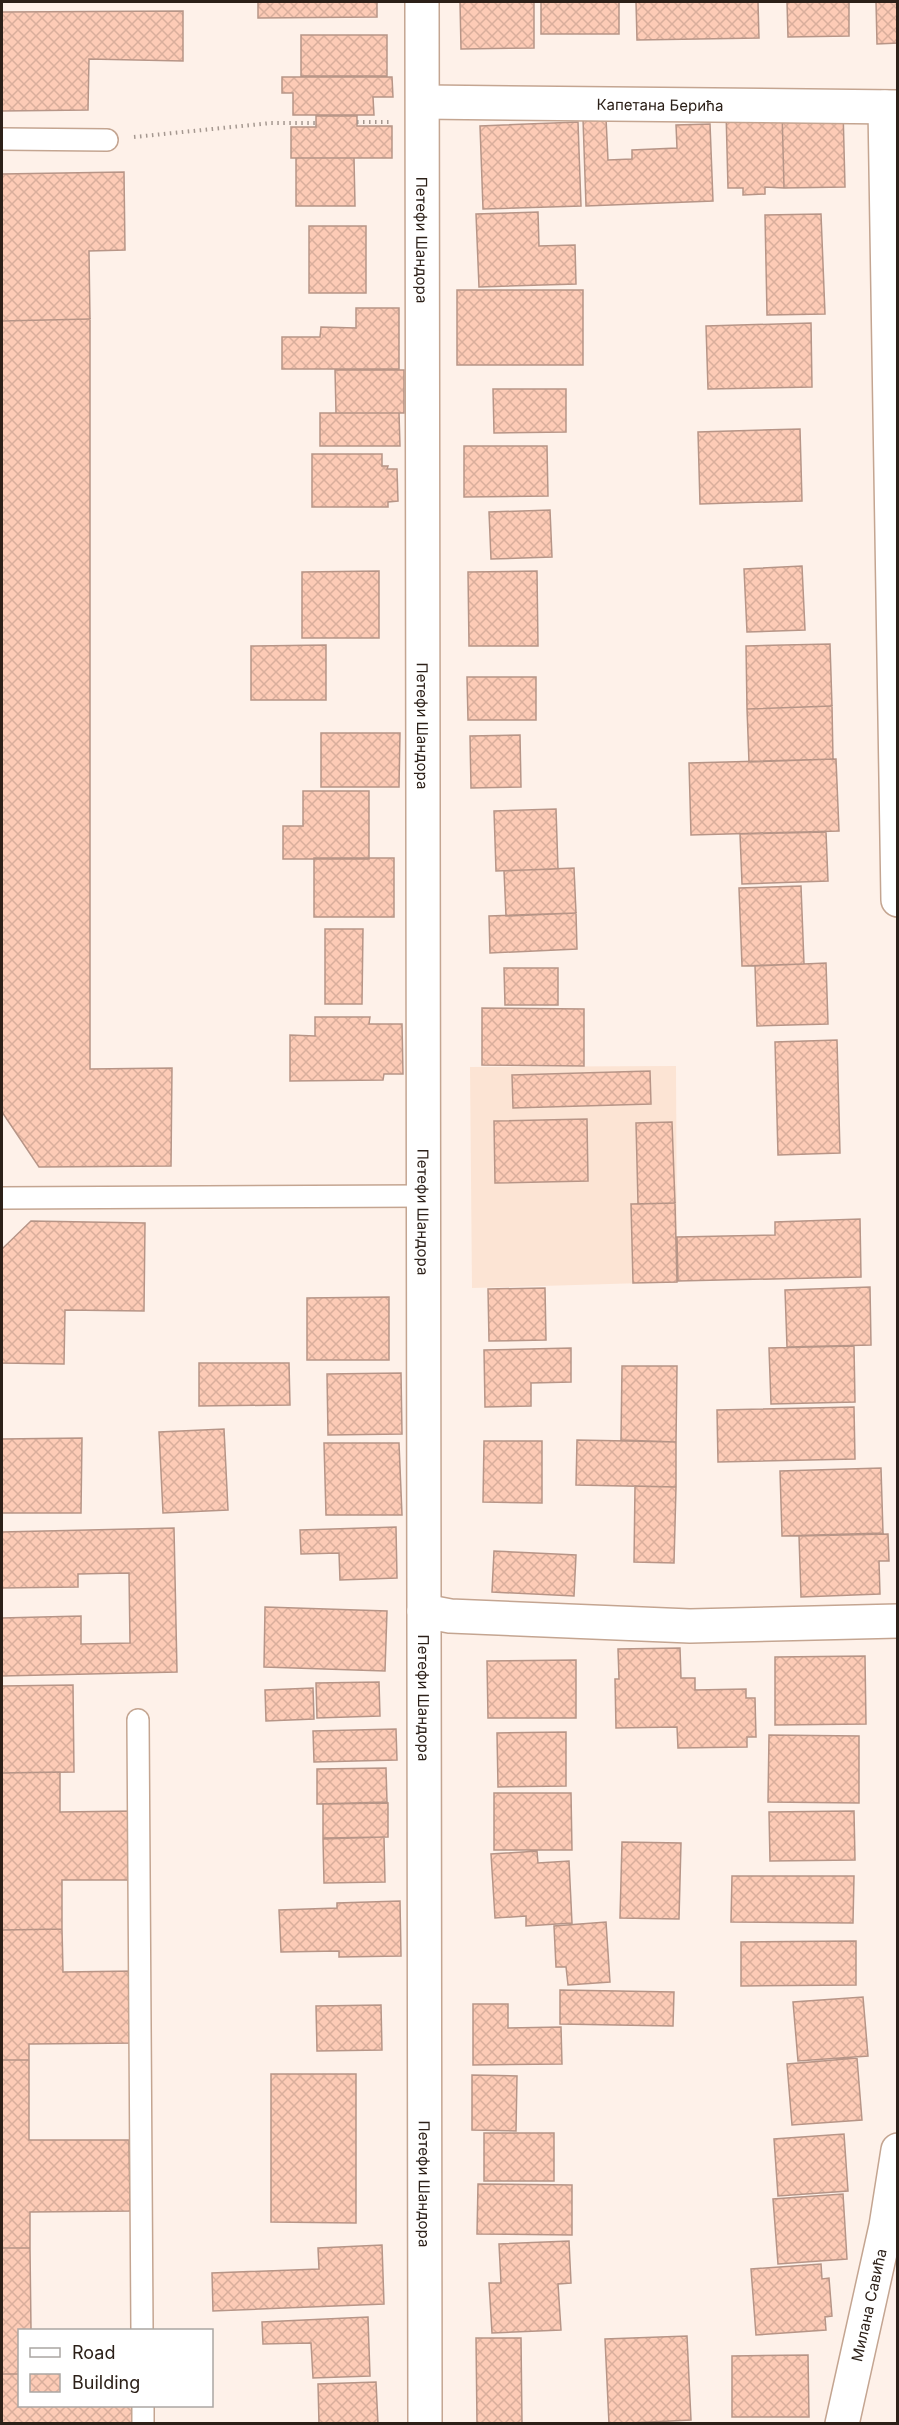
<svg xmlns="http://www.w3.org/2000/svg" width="899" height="2425" font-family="Inter,sans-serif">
  <defs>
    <pattern id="building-cross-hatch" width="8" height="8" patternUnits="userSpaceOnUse" patternTransform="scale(1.5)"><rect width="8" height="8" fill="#fdcbb6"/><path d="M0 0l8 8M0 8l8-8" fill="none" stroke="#d9ae9c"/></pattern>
  </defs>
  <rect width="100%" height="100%" fill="#fef1e9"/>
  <path fill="#fce4d4" d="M676 1066 677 1282 472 1288 470 1067Z"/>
  <path fill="url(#building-cross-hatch)" stroke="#b79587" stroke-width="1.5" d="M258 2H377V17L258 18Z
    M460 2H534V48L461 49Z
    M541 2H619V34H541Z
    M636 2H758L759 38 637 40Z
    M787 2H849V36L788 37Z
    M876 2H898V43L877 44Z
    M183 11V61L89 59 88 110 2 111V12Z
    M301 35H387V76H301Z
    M282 77H392L393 97H373L374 115H293V93H282Z
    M843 109 845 187 784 188 782 110Z
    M782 110 784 188 765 187V194L743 195V188H728L726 111Z
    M316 116H357V126H392V158H291V127H316Z
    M606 118 608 160 632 159V150L677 148 676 125 710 124 713 201 586 206 583 119Z
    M578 122 581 206 483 209 480 126Z
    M296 158H354L355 206H296Z
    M124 172 125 250 89 251 90 319 2 321V174Z
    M538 212 539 246 575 245 576 284 479 287 476 214Z
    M821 214 825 314 767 315 765 215Z
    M309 226H366V293H309Z
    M457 290H583V365H457Z
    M356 308H399V369H282V337H320L321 327 356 328Z
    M90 319V1069L172 1068 171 1166 39 1167 2 1112V321Z
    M811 323 812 387 708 389 706 326Z
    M335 370H404V413H336Z
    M493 389H566V432L494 433Z
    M320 413H399L400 446H320Z
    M800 429 802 501 700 504 698 432Z
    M464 446H547L548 496 464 497Z
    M312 454H382V466H388L387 469H397L398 501 388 502V507H312Z
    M550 510 552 557 491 559 489 512Z
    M802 566 805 630 747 632 744 569Z
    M379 571V638H302V572Z
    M537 571 538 646H469L468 572Z
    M830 644 832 706 747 709 746 646Z
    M326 645V700H251V646Z
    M467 677H536V720H468Z
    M832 706 833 759 749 762 747 709Z
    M321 733H400L399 787H321Z
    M520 735 521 787 471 788 470 736Z
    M836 759 839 831 691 835 689 763Z
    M303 791H369V859H283V826H303Z
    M556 809 558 869 496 871 494 811Z
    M826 832 828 881 742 884 740 834Z
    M314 858H394V917H314Z
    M574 868 576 913 506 916 504 871Z
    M801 886 804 964 742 966 739 888Z
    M576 913 577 949 490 953 489 916Z
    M325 929H363L362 1004H325Z
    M826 963 828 1024 757 1026 755 966Z
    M504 968H558V1005H505Z
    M482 1008 584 1009V1066L482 1065Z
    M315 1017H370L369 1024H402L403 1074H384L383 1080 290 1081V1035L315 1036Z
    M837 1040 840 1153 778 1155 775 1042Z
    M650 1071 651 1104 513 1108 512 1075Z
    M587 1119 588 1181 495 1183 494 1121Z
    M672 1122 675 1203 638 1204 636 1123Z
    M675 1203 677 1282 633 1283 631 1204Z
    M860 1219 861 1277 678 1281 677 1237 775 1235V1222Z
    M31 1221 145 1223 144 1311 65 1310 64 1364 2 1363V1249Z
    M870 1287 871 1345 787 1347 785 1290Z
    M545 1288 546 1340 489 1341 488 1289Z
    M389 1297V1360H307V1298Z
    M854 1346 855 1402 771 1404 769 1348Z
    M571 1348V1382L531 1383V1406L485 1407 484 1350Z
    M199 1363H289L290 1405 199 1406Z
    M622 1366H677L676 1442 621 1440Z
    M401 1373 402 1434 328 1435 327 1374Z
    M854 1407 855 1459 718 1462 717 1410Z
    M224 1429 228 1510 163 1513 159 1432Z
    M82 1438 81 1513H2V1439Z
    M577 1440 676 1442V1487L576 1485Z
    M484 1441H542V1503L483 1502Z
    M324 1443H399L402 1515H326Z
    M881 1468 883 1533 782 1536 780 1471Z
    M635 1486 676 1487 674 1563 634 1562Z
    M396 1527 397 1578 340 1580 339 1553 301 1554 300 1530Z
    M174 1528 177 1672 2 1676V1618L81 1616V1644L130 1643 129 1573 78 1574V1587L2 1588V1532Z
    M888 1534 889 1561H879L880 1594 801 1597 799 1536Z
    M494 1551 576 1555 574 1596 492 1592Z
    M265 1607 387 1611 385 1671 264 1667Z
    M680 1648 681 1678H695V1690L746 1689V1698H755L756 1737H747V1747L678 1748 677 1727 616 1728 615 1679H619L618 1649Z
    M865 1656 866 1724 775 1725V1657Z
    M576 1660V1718H488L487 1661Z
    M379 1682 380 1716 317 1718 316 1683Z
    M73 1685 74 1772 2 1773V1686Z
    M313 1688 314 1719 266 1721 265 1690Z
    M396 1729 397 1760 314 1762 313 1731Z
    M566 1732V1786L498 1787 497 1733Z
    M769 1735 859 1736V1803L768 1802Z
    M386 1768 387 1802 317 1804V1769Z
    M60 1772V1812L134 1811V1880H62V1929L2 1930V1773Z
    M494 1793H571L572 1850H494Z
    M388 1803V1837L323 1838V1804Z
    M854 1811 855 1860 770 1861 769 1812Z
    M384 1837 385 1882 324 1883 323 1839Z
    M622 1842 681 1843 679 1919 620 1918Z
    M537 1851 538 1863 569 1861 572 1923 526 1926V1916L495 1918 491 1854Z
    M732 1876H854L853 1923 731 1922Z
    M400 1901 401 1956 339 1957V1951L281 1952 279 1910 337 1908V1903Z
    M606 1922 610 1982 568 1985 566 1967H556L554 1926Z
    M62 1929 63 1972 135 1971 136 2043 29 2044V2060H2V1930Z
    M856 1941V1985L741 1986V1942Z
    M560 1990 674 1992 673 2026 560 2024Z
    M863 1997 868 2056 798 2061 793 2002Z
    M473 2004H508V2028L561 2027 562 2064 473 2065Z
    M381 2005 382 2050 317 2051 316 2006Z
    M857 2058 862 2120 792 2125 787 2064Z
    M2 2060H29V2140H129L130 2211 30 2212V2248H2Z
    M271 2074H356V2223L271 2222Z
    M472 2075 517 2076 516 2131 472 2130Z
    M484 2133H554V2181H484Z
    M844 2134 848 2191 778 2196 774 2139Z
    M478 2184 572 2185V2235L477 2234Z
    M843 2194 847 2259 778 2264 773 2199Z
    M569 2241 571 2283 558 2284 561 2330 492 2333 489 2283H501L499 2244Z
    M382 2245 384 2304 213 2311 212 2273 319 2269 318 2248Z
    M2 2248H30L31 2330H20V2374H2Z
    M821 2264 822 2279 829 2278 832 2316 825 2317 826 2330 756 2335 751 2269Z
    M368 2317 370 2376 313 2378 311 2343 263 2344 262 2322Z
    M687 2336 691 2420 609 2424 605 2339Z
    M476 2338H521L522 2424H477Z
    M808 2355 809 2417H732V2356Z
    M2 2374H20V2406H136V2424H2Z
    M376 2382 378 2424H319L318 2384Z"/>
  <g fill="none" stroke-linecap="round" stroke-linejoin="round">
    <defs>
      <path id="lane" d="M2 139 107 140
        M2 1198 424 1196
        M138 1720 142 2330
        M143 2406V2424"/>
      <g id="street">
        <path id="s1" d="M422 2 425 2424"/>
        <path id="s2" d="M423 102 898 107"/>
        <path d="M885 107 898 900"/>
        <path d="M424 1611 450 1616 690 1626 898 1621"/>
        <path id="s3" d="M842 2424 886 2226 898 2150"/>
      </g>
    </defs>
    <use href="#lane" stroke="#c4a591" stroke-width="24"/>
    <use href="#street" stroke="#c4a591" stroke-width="36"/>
    <path stroke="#a59890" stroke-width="4" stroke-dasharray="1.5 4.5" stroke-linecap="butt" d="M357 122H389
      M134 137 271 123H316"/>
    <use href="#lane" stroke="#fff" stroke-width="21"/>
    <use href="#street" stroke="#fff" stroke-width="33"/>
  </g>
  <g text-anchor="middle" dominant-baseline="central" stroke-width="4.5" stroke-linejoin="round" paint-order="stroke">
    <g font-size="15" fill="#2c2018" stroke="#fff">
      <text stroke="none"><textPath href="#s2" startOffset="237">Капетана Берића</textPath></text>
      <text stroke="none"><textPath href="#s1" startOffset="238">Петефи Шандора</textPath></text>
      <text stroke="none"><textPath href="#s1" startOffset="724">Петефи Шандора</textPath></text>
      <text stroke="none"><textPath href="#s1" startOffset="1210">Петефи Шандора</textPath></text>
      <text stroke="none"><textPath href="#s1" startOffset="1696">Петефи Шандора</textPath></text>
      <text stroke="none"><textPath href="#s1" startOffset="2182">Петефи Шандора</textPath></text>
      <text stroke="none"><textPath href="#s3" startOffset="122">Милана Савића</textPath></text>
    </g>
  </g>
  <rect width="899" height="2425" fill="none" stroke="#2c2018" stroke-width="6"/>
  <rect x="18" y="2329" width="195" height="78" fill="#ffffff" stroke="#aba6a3" stroke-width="1.5"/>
  <rect x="30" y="2348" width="30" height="9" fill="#ffffff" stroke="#aba6a3" stroke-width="1.5"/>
  <text x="72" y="2359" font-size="18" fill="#2c2018">Road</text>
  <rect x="30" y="2374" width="30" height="18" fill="url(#building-cross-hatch)" stroke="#aba6a3" stroke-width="1.5"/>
  <text x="72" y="2389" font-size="18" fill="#2c2018">Building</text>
</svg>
